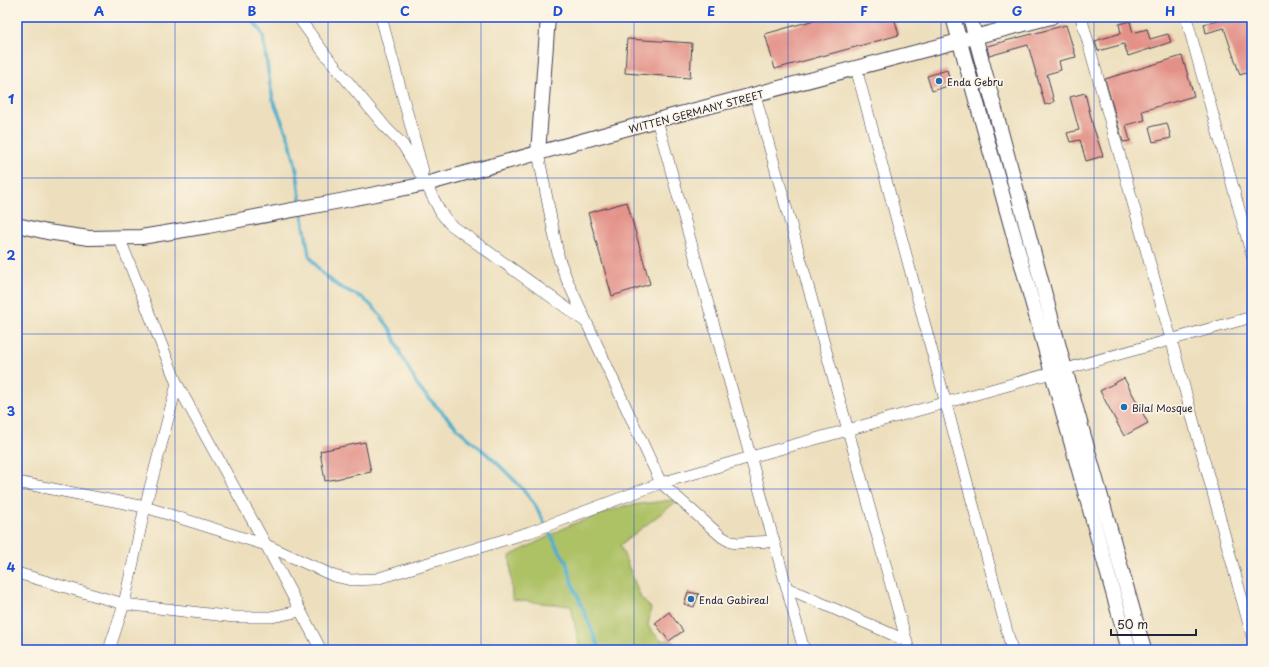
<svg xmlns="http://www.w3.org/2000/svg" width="1269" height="667" font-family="'Playpen Sans',sans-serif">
  <rect width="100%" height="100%" fill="#fcf5e5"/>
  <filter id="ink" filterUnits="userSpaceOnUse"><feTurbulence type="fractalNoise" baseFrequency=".025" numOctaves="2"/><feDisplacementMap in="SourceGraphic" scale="8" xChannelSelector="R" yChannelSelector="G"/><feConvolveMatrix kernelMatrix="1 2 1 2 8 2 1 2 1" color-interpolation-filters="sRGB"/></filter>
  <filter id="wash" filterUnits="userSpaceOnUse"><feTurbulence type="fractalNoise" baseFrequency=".012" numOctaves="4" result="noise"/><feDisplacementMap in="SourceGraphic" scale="16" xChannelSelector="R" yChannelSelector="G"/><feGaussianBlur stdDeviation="0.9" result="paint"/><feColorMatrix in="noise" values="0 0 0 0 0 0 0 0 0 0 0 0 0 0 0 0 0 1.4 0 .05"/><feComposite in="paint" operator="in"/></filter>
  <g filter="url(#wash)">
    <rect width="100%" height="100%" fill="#eddfbd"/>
    <path fill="#adc165" stroke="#687250" d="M680 499 620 545 641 598 651 608 648 626 660 640 673 641 678 650H580L571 606 512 600 510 556 570 525 624 506Z"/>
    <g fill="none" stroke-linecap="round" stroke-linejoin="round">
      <path stroke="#4eafcd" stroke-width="3.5" d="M249 17 258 27 263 36 270 84 273 99 290 142 297 172 301 206
        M302 212 309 255 321 272 338 286 363 298 377 311 391 330 402 357 419 388 459 430 496 462 520 486 535 505 556 545 566 561 573 585 600 650"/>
    </g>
    <g id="blocks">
      <path fill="#e39188" d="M825 17H894L899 35 775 69 765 34Z
        M1227 17H1252V71L1240 75 1224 28 1206 33 1204 24Z
        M1130 21 1133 33 1147 29 1150 39 1168 34 1171 42 1128 56 1124 44 1098 51 1095 41 1121 33 1119 24Z
        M1066 25 1076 57 1059 61 1061 70 1047 74 1054 102 1045 105 1028 45 989 56 987 46Z
        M627 39 692 43 690 78 625 73Z
        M1182 56 1194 96 1142 111 1145 120 1126 125 1130 141 1123 142 1105 79Z
        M947 70 951 85 932 91 927 76Z
        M1085 93 1093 126 1103 156 1086 161 1080 140 1070 142 1067 133 1079 130 1070 97Z
        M1167 123 1171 138 1153 142 1149 127Z
        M627 202 650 284 612 296 588 213Z
        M1124 378 1148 423 1124 436 1100 391Z
        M365 442 371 472 325 481 320 451Z
        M688 592 699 594 694 607 684 604Z
        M669 612 683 631 669 641 655 623Z"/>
    </g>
  </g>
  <g filter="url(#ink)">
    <use href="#blocks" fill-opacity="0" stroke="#403e4e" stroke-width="1"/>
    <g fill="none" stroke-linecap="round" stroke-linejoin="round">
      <defs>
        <path id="minor" d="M298 17 325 54 387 129 403 145 426 184 441 213 450 224 586 322
          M381 17 423 171
          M1081 17 1171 339 1252 636
          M1186 17 1252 256
          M856 68 1012 650
          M755 95 909 650
          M657 120 804 650
          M538 153 559 259 567 280 661 483 722 537 731 542 737 543 774 541
          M119 237 177 384 266 545 321 650
          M17 482 145 507 266 545 334 576 351 580 376 579 530 532 661 483 751 457 1252 317
          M17 573 124 604 234 617H271L300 611
          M787 588 907 641
          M109 650 124 604 145 507 177 384"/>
        <path id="tertiary" d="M953 17 1129 650
          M970 17 1065 369 1144 650
          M538 153 548 17
          M17 225 47 232 89 238 141 237 208 226 340 201 426 184 657 120 1051 17"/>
      </defs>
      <use href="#minor" stroke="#403e4e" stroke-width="12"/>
      <use href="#tertiary" stroke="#403e4e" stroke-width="16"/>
      <use href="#minor" stroke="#fff" stroke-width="11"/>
      <use href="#tertiary" stroke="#fff" stroke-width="14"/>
    </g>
  </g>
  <path fill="none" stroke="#1d4ed8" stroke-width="1" stroke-opacity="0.55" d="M175 17V650M328 17V650M481 17V650M634 17V650M788 17V650M941 17V650M1094 17V650M17 178H1252M17 334H1252M17 489H1252"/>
  <g fill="#1f6fb2" stroke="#fcf5e5" stroke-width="1.5">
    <circle cx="939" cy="81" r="4"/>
    <circle cx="1124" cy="407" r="4"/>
    <circle cx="691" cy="599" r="4"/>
  </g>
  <g text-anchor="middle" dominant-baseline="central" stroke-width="3.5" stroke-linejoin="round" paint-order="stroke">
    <g font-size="10" fill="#22223b" stroke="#fcf5e5" text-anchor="start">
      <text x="947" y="81">Enda Gebru</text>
      <text x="1132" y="407">Bilal Mosque</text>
      <text x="699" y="599">Enda Gabireal</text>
    </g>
    <g font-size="10" fill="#22223b" stroke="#fcf5e5">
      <text transform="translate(696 111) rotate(-15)">WITTEN GERMANY STREET</text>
    </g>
  </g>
  <rect width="1269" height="667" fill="none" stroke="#fcf5e5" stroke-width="44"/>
  <path d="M1111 629v6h85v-6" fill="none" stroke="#22223b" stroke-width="2"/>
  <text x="1117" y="629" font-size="12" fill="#22223b" stroke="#fcf5e5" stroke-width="3" paint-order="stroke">50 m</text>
  <rect x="22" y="22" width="1225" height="623" fill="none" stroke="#1d4ed8" stroke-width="1.5"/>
  <g font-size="13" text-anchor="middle" font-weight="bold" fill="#1d4ed8">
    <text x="99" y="16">A</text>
    <text x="252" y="16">B</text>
    <text x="405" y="16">C</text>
    <text x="558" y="16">D</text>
    <text x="711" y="16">E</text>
    <text x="864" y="16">F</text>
    <text x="1017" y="16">G</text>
    <text x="1170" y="16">H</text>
    <text x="11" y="104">1</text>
    <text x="11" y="260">2</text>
    <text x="11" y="416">3</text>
    <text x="11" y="572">4</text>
  </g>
</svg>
